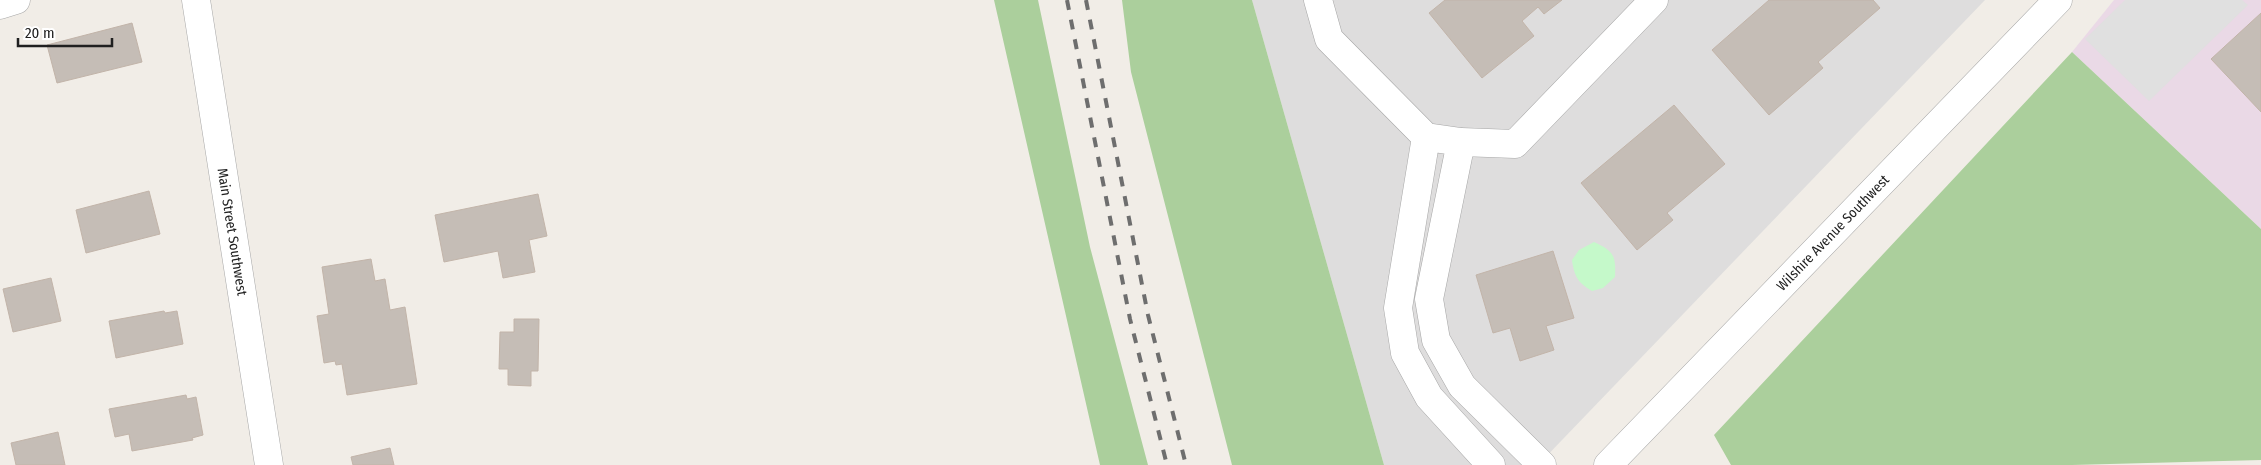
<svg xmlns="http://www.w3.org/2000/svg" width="2261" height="465" font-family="'Fira Sans Condensed',sans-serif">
  <rect width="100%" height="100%" fill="#f1ede7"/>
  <path fill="#dedddd" d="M1252 0H1985L1538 465H1384Z"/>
  <path fill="#ead9e6" d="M2114 0H2261V229L2072 52Z"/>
  <path fill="#abcf9c" d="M994 0H1038L1090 247 1148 465H1100Z
    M1122 0H1252L1384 465H1232L1131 72Z
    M2072 52 2261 229V460L2072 465H1731L1714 435Z"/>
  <path fill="#c5f9ca" d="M1594 242C1614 251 1616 256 1615 277L1603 288 1592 291C1578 283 1574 276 1572 260L1579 250Z"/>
  <path fill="#e0e0e0" d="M2125 0H2242L2248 5 2149 101 2085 39Z"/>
  <path fill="#c5bdb6" stroke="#c2b4a9" d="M1445 0H1562L1544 14 1538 7 1522 21 1534 36 1482 78 1429 13Z
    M1769 0H1873L1880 8 1818 62 1823 68 1769 115 1712 50Z
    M2261 13V112L2211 59Z
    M132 23 142 62 57 83 47 45Z
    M1674 105 1725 164 1667 213 1673 220 1637 250 1581 183Z
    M149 191 160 234 86 253 76 210Z
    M538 194 547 236 529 240 535 272 503 278 498 251 444 262 435 215Z
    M1553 251 1574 318 1546 326 1554 350 1520 361 1510 328 1493 333 1476 275Z
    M371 259 375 281 385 279 390 310 405 307 417 384 347 395 342 364 336 365 335 361 324 363 317 316 329 314 322 267Z
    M51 278 61 321 13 332 3 289Z
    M164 311 165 313 177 311 183 344 116 358 109 321Z
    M514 319H539L538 371H531V386L508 385V369H499L500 332H514Z
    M186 395 187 399 196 397 203 435 192 438 193 440 132 451 129 434 115 437 109 409Z
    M58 432 65 465H16L11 443Z
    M390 448 394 465H353L351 457Z"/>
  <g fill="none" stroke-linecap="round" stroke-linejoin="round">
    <defs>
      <path id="minor" d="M196 0 269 465
        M1318 0 1329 39 1426 137 1461 142 1515 144 1654 0
        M0 5 16 0
        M1426 137 1398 308 1405 353 1429 397 1491 465
        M1461 142 1429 299 1436 340 1462 386 1542 465"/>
      <path id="tertiary" d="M1608 465 2058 0"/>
    </defs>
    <use href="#minor" stroke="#a7a7a7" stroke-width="29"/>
    <use href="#tertiary" stroke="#a7a7a7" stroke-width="29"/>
    <use href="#minor" stroke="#fff" stroke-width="28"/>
    <use href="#tertiary" stroke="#fff" stroke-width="28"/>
    <path stroke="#6e6e6e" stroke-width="4" stroke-dasharray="10 10" stroke-linecap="butt" d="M1067 0 1130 319 1167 465
      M1086 0 1148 315 1186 465"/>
  </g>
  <g text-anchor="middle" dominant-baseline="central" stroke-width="4" stroke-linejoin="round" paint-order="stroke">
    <g font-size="14" fill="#202020" stroke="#fff">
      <text transform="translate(232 232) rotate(81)">Main Street Southwest</text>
      <text transform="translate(1833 233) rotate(-46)">Wilshire Avenue Southwest</text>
    </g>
  </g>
  <path d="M18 38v8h94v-8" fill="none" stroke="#202020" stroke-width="2.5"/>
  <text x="25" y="38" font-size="15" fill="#202020" stroke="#ffffff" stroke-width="4" paint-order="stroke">20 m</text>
</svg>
